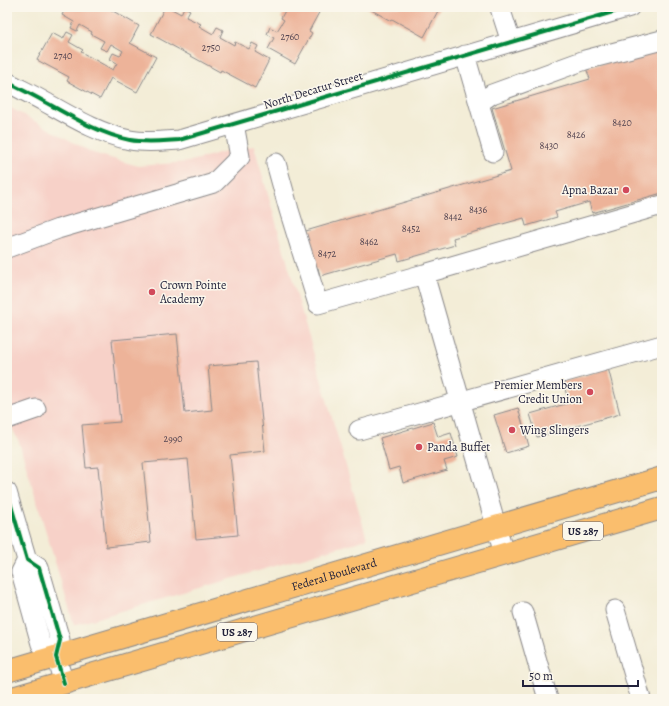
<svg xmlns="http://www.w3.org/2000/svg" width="669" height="706" font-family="Alegreya,serif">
  <rect width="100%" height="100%" fill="#fbf7ec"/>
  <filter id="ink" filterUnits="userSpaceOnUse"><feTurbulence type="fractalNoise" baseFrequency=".025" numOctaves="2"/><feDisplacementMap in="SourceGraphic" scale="8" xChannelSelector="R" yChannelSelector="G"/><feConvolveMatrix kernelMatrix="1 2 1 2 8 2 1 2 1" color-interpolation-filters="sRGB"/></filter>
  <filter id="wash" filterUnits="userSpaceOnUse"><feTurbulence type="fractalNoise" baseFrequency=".012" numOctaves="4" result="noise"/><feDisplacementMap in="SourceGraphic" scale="16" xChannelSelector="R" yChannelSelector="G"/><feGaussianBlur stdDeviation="0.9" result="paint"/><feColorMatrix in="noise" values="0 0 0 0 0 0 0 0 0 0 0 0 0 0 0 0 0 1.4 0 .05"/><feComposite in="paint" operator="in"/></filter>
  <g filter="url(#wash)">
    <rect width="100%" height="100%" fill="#f3edd7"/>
    <path fill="#f7d1c8" d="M7 106 93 153 138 166 188 162 226 151 254 146 367 539 74 625 19 442 7 418Z"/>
    <g id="blocks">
      <path fill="#edb399" d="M66 7H106L139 26 130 43 156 57 137 92 111 78 100 99 67 81 69 77 37 60 52 33 63 39 67 32 73 35 69 42 83 50 81 52 113 70 117 63 110 59 113 53 120 56 123 51 111 44 107 51 100 48 104 41 91 34 92 32 80 25 77 31 71 28 74 22 62 15Z
        M165 7H168L181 14 184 7 190 10 186 17 201 24 199 26 213 34 217 27 223 30 220 37 234 45 235 42 249 49 252 43 258 46 255 52 269 60 255 88 221 70 220 72 151 34Z
        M287 7H322L309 31 312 33 295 64 268 49 274 38 267 34 270 27 277 31 284 20 281 18Z
        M366 7H436L439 9 424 37 392 19 391 21Z
        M662 46V193L592 213 589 202 555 212 557 217 526 226 524 218 453 238 455 245 399 261 397 254 320 276 318 268 310 270 299 233 511 171 492 108 590 79 586 68Z
        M177 334 185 413 212 410 208 366 256 362 265 451 230 455 238 535 196 539 188 459 143 463 151 542 106 547 98 467 86 468 82 425 120 422 112 340Z
        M608 368 620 414 537 437 530 414 569 403 563 382Z
        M518 408 529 446 506 453 494 415Z
        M433 422 438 437 451 433 458 457 444 461 447 470 403 483 399 467 389 470 380 438Z"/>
    </g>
  </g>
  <g filter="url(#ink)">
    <use href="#blocks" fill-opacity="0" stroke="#8a8889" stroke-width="1"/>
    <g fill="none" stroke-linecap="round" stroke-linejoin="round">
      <defs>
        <path id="minor" d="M500 8 511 42
          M465 55 493 152
          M7 82C20 89 33 95 45 102 72 117 100 134 130 140 146 143 163 141 179 140L630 7
          M479 103 492 94 585 60 662 40
          M276 163 289 210 318 304 424 274 504 554
          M7 248 58 229 214 183 240 157 234 124
          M424 274 662 205
          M7 419 36 409
          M359 430 662 345
          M7 492 27 560 39 568 60 640 56 657 64 683
          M27 560 21 572 41 644 56 657
          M615 610 641 699
          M523 612 548 699"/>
        <g id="major">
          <path id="s1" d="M7 671 662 478"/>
          <path d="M9 699 662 508"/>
        </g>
      </defs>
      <use href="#minor" stroke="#8a8889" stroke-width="21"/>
      <use href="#major" stroke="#8a8889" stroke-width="24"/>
      <use href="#minor" stroke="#fff" stroke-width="19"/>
      <use href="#major" stroke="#fabe6d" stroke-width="22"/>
      <defs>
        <path id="cycleway" d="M7 82C20 89 33 95 45 102 72 117 100 134 130 140 146 143 163 141 179 140L630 7
          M7 492 27 560 39 568 60 640 56 657 64 683"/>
      </defs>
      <use href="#cycleway" stroke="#fbf7ec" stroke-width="6"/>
      <use href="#cycleway" stroke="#00873e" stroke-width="4"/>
    </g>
  </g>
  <g fill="#d1495b" stroke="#fbf7ec" stroke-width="1.5">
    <circle cx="626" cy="190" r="4"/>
    <circle cx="152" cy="292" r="4"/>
    <circle cx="590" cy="392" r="4"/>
    <circle cx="512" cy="430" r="4"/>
    <circle cx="419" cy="447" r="4"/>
  </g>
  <g text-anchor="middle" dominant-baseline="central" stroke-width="3" stroke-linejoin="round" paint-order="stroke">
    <g font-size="10" fill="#554652">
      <text x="290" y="36">2760</text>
      <text x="211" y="47">2750</text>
      <text x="63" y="55">2740</text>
      <text x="622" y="122">8420</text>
      <text x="576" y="134">8426</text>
      <text x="549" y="145">8430</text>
      <text x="478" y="209">8436</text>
      <text x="453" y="216">8442</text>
      <text x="411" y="228">8452</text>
      <text x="369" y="241">8462</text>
      <text x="327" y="253">8472</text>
      <text x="173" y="438">2990</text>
    </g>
    <g fill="#fbf7ec" stroke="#636270" stroke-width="1">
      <rect x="563" y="522" width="40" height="18" rx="3"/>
      <rect x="217" y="623" width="40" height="18" rx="3"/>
    </g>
    <g font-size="11" font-weight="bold" fill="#22223b">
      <text x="583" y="531">US 287</text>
      <text x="237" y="632">US 287</text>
    </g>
    <g font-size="12" fill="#22223b" stroke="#fbf7ec">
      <text transform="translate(313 90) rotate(-17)">North Decatur Street</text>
      <text stroke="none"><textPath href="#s1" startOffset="341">Federal Boulevard</textPath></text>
    </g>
    <g font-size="12" fill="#22223b" stroke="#fbf7ec" text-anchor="start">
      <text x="618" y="190" text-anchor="end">Apna Bazar</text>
      <text x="160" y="285">Crown Pointe<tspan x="160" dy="14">Academy</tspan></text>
      <text x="582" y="385" text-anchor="end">Premier Members<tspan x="582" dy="14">Credit Union</tspan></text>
      <text x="520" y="430">Wing Slingers</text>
      <text x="427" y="447">Panda Buffet</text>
    </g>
  </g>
  <rect width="669" height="706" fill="none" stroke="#fbf7ec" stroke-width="24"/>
  <path d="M523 680v6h115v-6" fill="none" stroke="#22223b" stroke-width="2"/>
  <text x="529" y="680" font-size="12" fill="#22223b" stroke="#fbf7ec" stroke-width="3" paint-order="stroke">50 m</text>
</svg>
